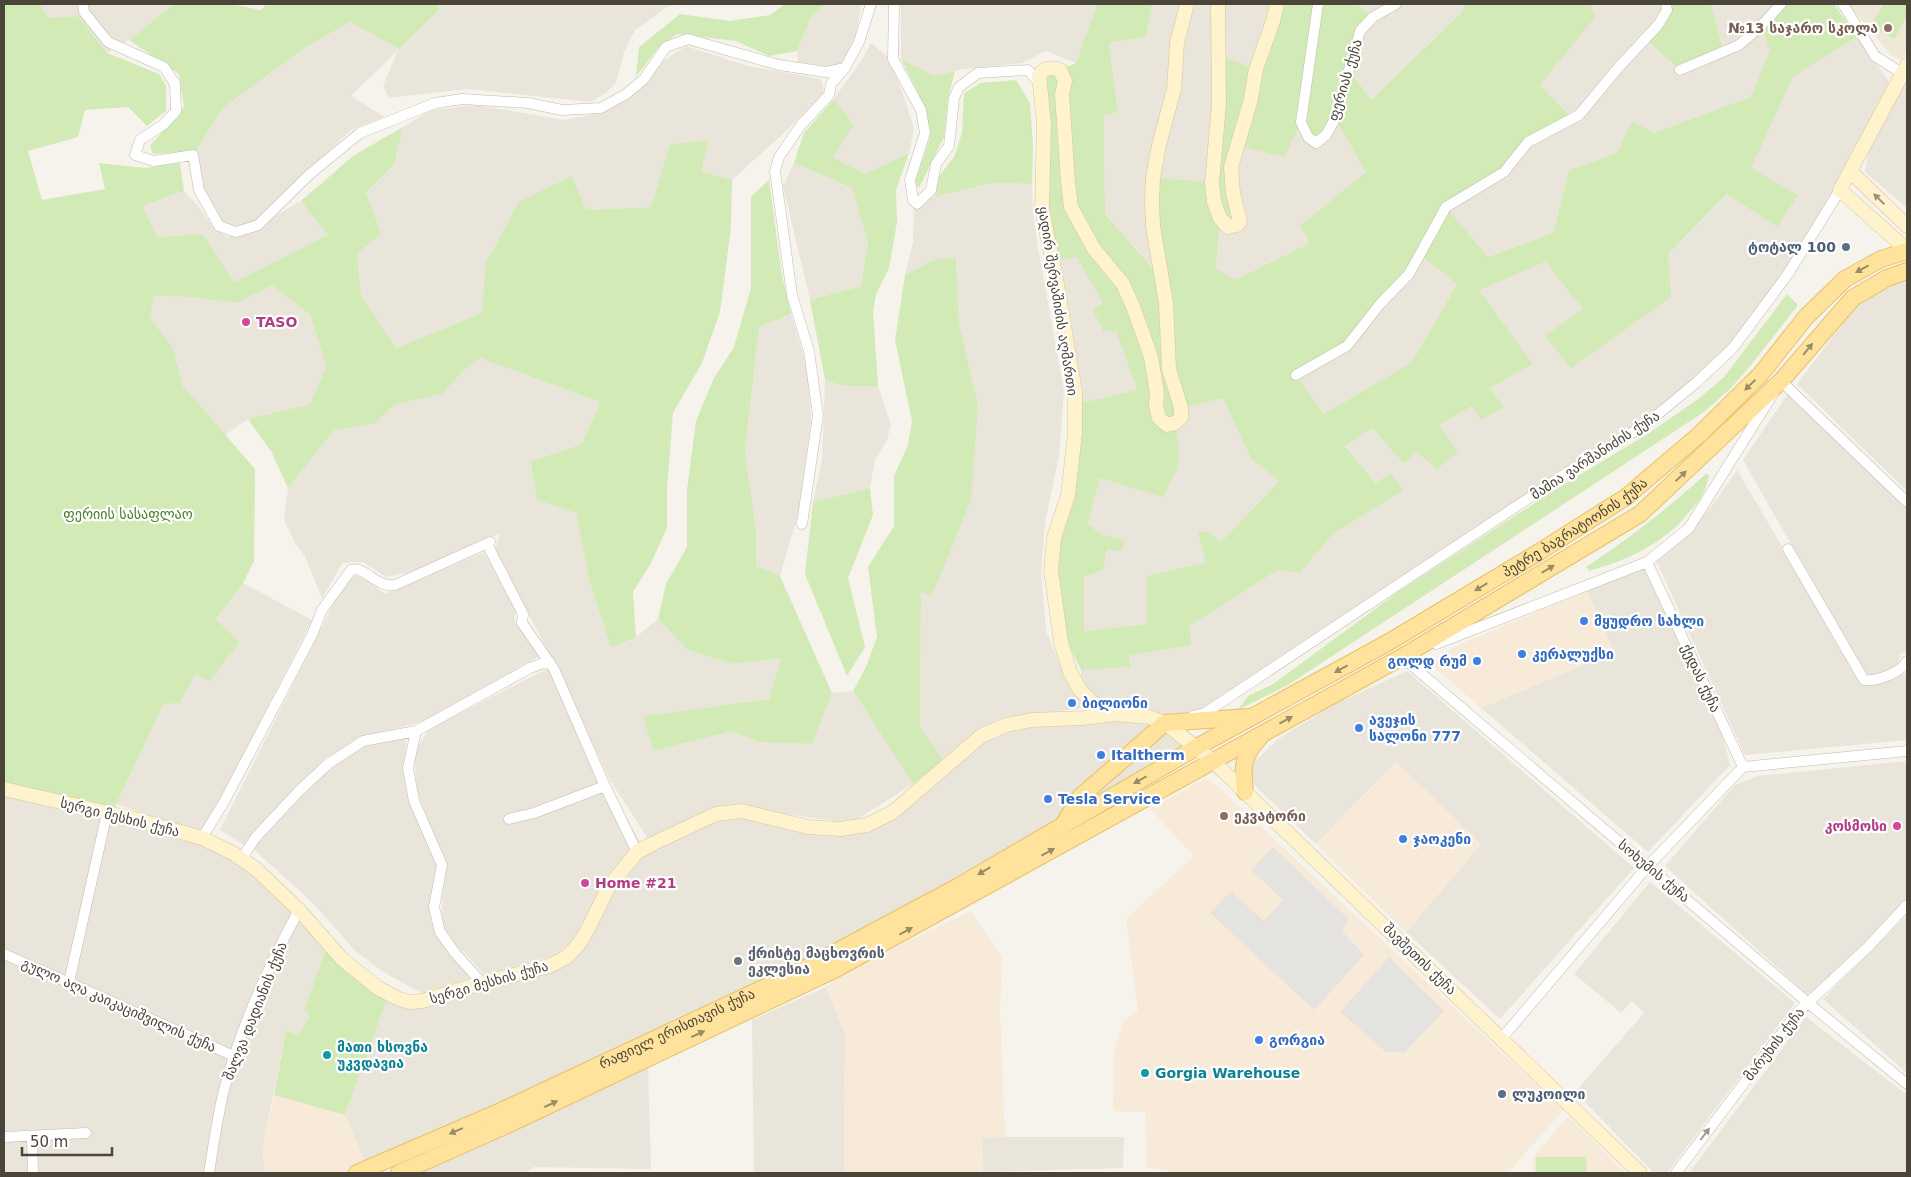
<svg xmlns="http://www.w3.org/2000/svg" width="1911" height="1177" font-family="'DejaVu Sans','Noto Sans Georgian',sans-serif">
  <rect width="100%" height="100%" fill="#f6f3ec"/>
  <path fill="#eae5da" d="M40 4H174L129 40 107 53 78 16 47 18Z
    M437 4H679L669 6 635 30 624 52 616 83 607 92 591 102 467 89 389 98 383 86 398 50 351 96 384 117 351 130 257 220 237 227 221 224 202 189 196 151 223 108 303 49 350 22 399 49 439 10Z
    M826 4H861L857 30 843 68 798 62 797 51 812 15Z
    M901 4H1097L1076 63 1046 51 1022 63 963 69 935 76 901 59Z
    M1152 4H1277L1256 69 1218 56 1212 183 1153 178 1162 279 1105 214 1104 114 1118 112 1109 43 1146 37Z
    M1356 4H1464L1462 12 1371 100 1349 69 1360 31 1372 17Z
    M1590 4H1666L1724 51 1711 4H1778L1770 50 1752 98 1654 133 1632 122 1617 153 1569 170 1553 233 1488 257 1446 208 1528 142 1572 118 1540 85 1594 17Z
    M1857 37 1890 83 1870 136 1747 330 1646 424 1205 713 1166 723 1197 747 804 969 368 1169 345 1115 389 994 410 1002 567 957 637 852 716 814 808 827 867 825 954 759 1006 725 1114 714 1080 690 1081 670 1131 667 1129 656 1192 645 1189 626 1278 570 1300 573 1332 535 1403 490 1376 484 1345 446 1372 428 1404 464 1438 425 1472 406 1504 407 1490 388 1533 364 1478 290 1545 262 1583 309 1668 254 1728 194 1777 227 1750 168 1793 77Z
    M871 43 888 57 901 88 914 129 909 153 865 174 833 157 854 125 834 99 863 58Z
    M686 46 748 66 821 79 824 93 787 130 732 180 701 171 709 140 670 144 651 207 586 210 485 265 482 313 396 348 361 295 357 254 381 234 366 192 394 165 403 127 431 110 475 105 565 120 604 112 640 90 663 61Z
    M1907 79V208L1865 172 1869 148Z
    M1335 119 1366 172 1301 226 1311 243 1235 280 1216 268 1220 218 1239 214 1237 144 1301 122Z
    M794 163 852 188 868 242 861 286 810 300 783 186Z
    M992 183 1032 184 1033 212 1038 248 1064 390 1059 456 1045 522 1041 572 1046 631 1063 671 1092 707 1008 717 980 732 943 760 920 727 921 591 932 596 978 405 959 323 956 258 933 260 905 275 913 242 914 207 930 198Z
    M184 191 197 205 212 226 227 237 246 233 301 201 329 235 234 282 203 234 157 237 141 206Z
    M1420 255 1457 284 1412 362 1324 414 1296 375Z
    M1077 257 1104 304 1092 309 1103 331 1116 330 1137 391 1081 403 1052 261Z
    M1907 277V491L1797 384 1855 308 1874 292Z
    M272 285 310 315 326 366 310 404 248 419 225 435 183 386 172 346 150 318 154 296 188 297 238 303Z
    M791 314 807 367 811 420 799 511 780 576 756 567V530L745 451 759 327Z
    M480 358 600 402 582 444 530 463 537 500 576 513 589 580 611 648 636 637 658 619 688 650 734 664 781 658 769 699 644 716 653 751 732 731 758 742 812 744 832 693 853 691 913 784 851 823 721 805 649 840 610 780 550 655 495 550 500 533 416 571 386 577 363 562 342 563 322 599 305 556 296 545 284 520 288 488 334 429 376 423 394 405 442 394 464 370Z
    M825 380 843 386H878L891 425 887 440 875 460 870 488 813 502 822 460Z
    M1790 394 1907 507V651L1900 654 1898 667 1871 679 1866 676 1743 460 1787 395Z
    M1223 397 1251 459 1281 481 1221 542 1207 531 1206 562 1147 576V624L1084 631 1083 577 1103 570 1107 549 1125 541 1102 535 1088 524 1100 478 1175 423 1181 408Z
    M1737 470 1862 682 1870 685 1905 673 1907 678V740L1745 755 1743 751 1655 558 1693 528 1717 499Z
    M484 552 516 611 514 621 539 657 524 664 425 721 363 737 323 760 245 846 220 830 345 581 357 575 386 594Z
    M1643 567 1691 666 1723 737 1730 765 1648 852 1481 708 1614 652 1587 591Z
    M243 583 312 620 203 833 116 804 163 705 180 701 196 674 208 682 240 642 216 619Z
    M549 668 609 788 641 843 576 940 554 956 484 975 464 952 449 941 442 925V898L446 863 434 836 416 789 415 751 429 729Z
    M1407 671 1634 868 1500 1019 1406 932 1481 844 1396 762 1316 844 1251 782V765L1278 739 1335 704Z
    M406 736 405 763 439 868 437 931 470 978 424 994 388 975 355 951 314 904 252 848 316 779 367 744Z
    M1907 761V899L1891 916 1883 928 1809 996 1665 866 1735 785 1757 776Z
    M4 789 109 816 233 853 328 943 304 1011 310 1016 298 1035 286 1030 262 1150 266 1173H4Z
    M1650 882 1795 1003 1667 1173H1654L1575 1092 1644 1013 1632 1001 1621 1013 1574 974Z
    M1907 915V1073L1823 999Z
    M826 987 845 1034 844 1173H754L752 1020Z
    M1806 1017 1907 1095V1173H1689Z
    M648 1066 651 1169 534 1167 524 1173H412Z
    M1005 1137H1124L1123 1168 983 1172 982 1138Z"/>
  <path fill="#f7ead8" d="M1587 591 1614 652 1481 708 1431 664 1456 646Z
    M1396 762 1481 844 1406 932 1316 844Z
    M1204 779 1212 781 1563 1110 1508 1173H1177L1147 1167 1145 1112 1113 1111 1114 1052 1123 1022 1138 1010 1126 919 1194 856 1150 809Z
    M971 911 1002 958 1000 1010 1005 1137 982 1138 983 1172 844 1173 845 1034 826 987 842 973Z
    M274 1095 345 1115 368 1169 357 1173H266L262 1150Z
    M1568 1117 1626 1173H1534L1533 1157Z"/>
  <path fill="#efe8d6" d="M1848 4H1907V50L1902 60 1891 55Z"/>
  <path fill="#d2eab5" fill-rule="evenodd" d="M4 4H40L48 18 78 16 107 53 159 74 166 86V111L147 126 128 107 85 110 78 137 28 151 42 200 105 189 99 163 145 168 180 163 184 191 142 206 157 237 203 234 234 282 328 235 301 201 353 156 403 127 394 165 366 192 381 234 357 254 361 295 396 348 482 313 485 265 519 202 572 176 586 210 651 207 670 144 709 140 701 171 732 180 731 227 720 312 702 363 673 413 667 487V528L651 563 633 592 636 637 611 648 589 580 576 513 537 500 530 462 582 444 600 402 480 358 464 370 442 394 394 405 376 423 334 430 288 488 271 451 248 419 310 404 326 366 310 315 272 285 238 303 188 297 154 296 150 318 172 346 183 386 255 469 254 561 243 583 216 619 240 642 209 682 196 674 180 702 163 705 114 809 4 783Z
    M174 4H230L261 10 266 4H437L439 10 399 49 350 22 303 49 223 108 196 151 153 154 150 146 184 107 179 74 129 40Z
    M785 4H826L812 15 797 51 769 56 736 41 677 34 658 48 636 77 639 47 680 14 730 21 770 15Z
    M1097 4H1152L1146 37 1109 43 1118 112 1104 115 1105 214 1161 278 1153 178 1212 182 1217 55 1256 69 1277 4H1356L1373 17 1360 31 1349 69 1371 100 1462 12 1464 4H1590L1595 17 1540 85 1572 118 1528 142 1504 172 1446 207 1488 257 1553 233 1569 170 1617 153 1632 121 1654 133 1751 97 1770 50 1761 26 1778 4H1834L1857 37 1793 77 1751 168 1798 195 1777 227 1727 194 1668 254 1671 297 1571 368 1545 336 1583 309 1545 262 1479 290 1533 364 1490 388 1504 407 1481 420 1472 406 1439 425 1458 452 1437 469 1416 451 1404 464 1372 428 1345 446 1376 484 1390 473 1403 490 1332 535 1300 573 1278 570 1189 626 1192 645 1129 656 1131 667 1081 670 1066 639 1056 573 1081 403 1137 390 1116 331H1103L1092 309 1103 304 1077 257 1052 261 1047 238 1044 69 1060 70 1076 63ZM1335 119 1366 172 1300 226 1310 243 1235 280 1216 268 1220 219 1240 221 1237 145 1284 157 1301 122 1316 143ZM1420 255 1457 284 1412 362 1324 414 1296 375 1347 346ZM1223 398 1251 459 1280 481 1221 542 1207 531 1198 533 1206 562 1147 576V624L1084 631V577L1103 570 1107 549 1121 551 1125 540 1102 535 1088 524 1100 478 1163 497 1178 468 1179 450 1175 423 1181 408Z
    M1666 4H1711L1724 52 1680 70 1645 38Z
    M1884 4H1907V16L1894 39 1871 25Z
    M901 59 935 76 955 71 948 98 944 137 919 188 915 182 930 138 922 101Z
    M1016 80 1030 103 1033 145 1032 184 992 183 935 197 937 179 954 157 962 133 964 93 981 83Z
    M834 99 854 125 833 157 865 174 909 153 896 190 897 222 889 268 876 294 873 311 878 386H843L825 380 810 300 861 286 868 242 852 188 794 163 804 133Z
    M769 180 782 276 791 314 759 327 745 451 756 530V566L780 576 832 693 812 744 758 742 732 731 653 751 643 716 769 699 781 658 734 664 688 650 658 619 666 584 687 547V490L696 421 714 378 734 347 751 288V197Z
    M956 257 959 323 978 405 971 500 932 596 921 592 920 727 943 760 913 784 853 691 866 667 877 637 868 567 894 526V476L908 445 912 421 895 340 905 275 933 260Z
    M1787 294 1798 305 1751 365 1730 389 1704 412 1288 685 1238 710 1248 696 1273 684 1401 590 1553 491 1646 435 1697 400 1724 377Z
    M1707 473 1709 476C1707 482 1706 488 1703 494 1700 500 1695 505 1691 510 1665 543 1629 560 1589 571L1586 567C1630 538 1667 509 1707 473Z
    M870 488 873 515 848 578 865 647 847 676 805 574 813 502Z
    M328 943 389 994 345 1115 274 1095 286 1030 298 1035 310 1016 304 1011Z
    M1536 1157H1586L1587 1173H1536Z"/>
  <path fill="#e5e3e0" d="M1273 847 1349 919 1342 931 1364 955 1314 1010 1210 913 1231 891 1264 921 1283 900 1251 870Z
    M1389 957 1444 1011 1405 1052H1386L1340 1012Z"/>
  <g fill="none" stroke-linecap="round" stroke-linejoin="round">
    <defs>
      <path id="street" d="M83 4 84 12 108 42 164 67 175 84 176 111 164 124 140 140 135 155 154 161 193 155 199 190 219 226 236 232 258 225 310 174 360 133 435 103 462 99 528 103 562 110 601 108 626 94 644 79 666 47 688 39 779 65 826 72 845 68
        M894 4 893 59 921 110 925 133 910 180 913 200 917 204 931 190 936 164 949 146 954 98 959 87 978 73 1028 70 1039 83
        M1318 4 1301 122 1308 137 1316 143 1326 135 1335 119 1360 31 1373 17 1396 4
        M1843 4 1875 56 1903 74
        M1680 70 1739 45 1761 26 1781 4
        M1296 375 1347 346 1380 304 1409 274 1446 207 1504 172 1528 142 1579 115 1618 68 1658 25 1667 10 1666 4
        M802 524 818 415 809 351 792 295 775 171 779 157 801 125 829 95 831 84 845 68 859 42 871 4
        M487 544 523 614 522 623 554 669 605 786 637 852
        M1788 549 1864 680C1876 682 1902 672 1907 661
        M1647 562 1743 767
        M1436 644 1647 562 1689 528 1781 381 1907 502
        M1406 655 1402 657 1807 1002 1907 1084
        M1193 716 1205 713 1568 472 1646 424 1697 382 1733 348 1788 274 1840 190
        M416 731 408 768 414 801 442 865 434 907 440 932 455 953 482 983
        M509 819 534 813 605 786
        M202 838 224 802 312 635 322 610 351 570C365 565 375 588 395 585L490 542
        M241 859 256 837 300 790 328 764 363 741 416 731 530 668 549 661
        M4 954 234 1056
        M69 982 107 813
        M1502 1038 1648 866 1743 767 1907 751
        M32 1136 33 1173
        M4 1137 86 1133
        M209 1173C213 1147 217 1120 223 1094 239 1031 268 967 299 910
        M1676 1173 1797 1013 1868 947 1907 905"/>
      <path id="secondary" d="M1218 4 1219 104 1212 183 1214 202 1220 218 1228 227 1237 225 1240 221 1233 193 1231 167 1251 99 1256 69 1273 21 1277 4
        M1907 65 1840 190 1907 250
        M1851 172 1907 226
        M1115 714 1092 702 1080 690 1070 672 1061 642 1051 571 1054 538 1068 495 1075 433V392L1056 279 1042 209 1044 124 1039 75C1046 67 1051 67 1060 70L1065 81 1062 94 1068 182 1071 207 1094 249 1123 284 1134 309 1151 357 1157 393 1156 406 1159 418 1167 425 1175 423 1181 417V408L1169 369 1166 303 1153 226 1152 201 1153 178 1159 145 1174 89 1177 43 1187 4
        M4 789 135 819 202 838 233 853 256 869 299 910 342 959 378 988 399 999 410 1002 422 1001 482 983 549 966 567 957 579 944 589 927 608 888 637 852 654 843 716 814 742 811 808 827 840 829 867 825 893 812 981 736 1006 725 1032 720 1083 718 1115 714 1149 717 1165 723 1213 761 1640 1173"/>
      <g id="primary">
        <path d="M1245 792C1242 766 1242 757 1260 737"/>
        <path d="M1065 822 1080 797 1165 723 1248 717"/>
        <path id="s1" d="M357 1173 501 1111 804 969 959 886 1197 747 1389 642 1539 552 1626 497 1699 435 1760 375 1806 317 1845 279 1881 259 1907 251"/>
        <path d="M399 1173 507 1125 834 970 1402 657 1640 514 1781 381 1853 298 1887 278 1907 271"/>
      </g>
    </defs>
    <use href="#street" stroke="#c2bbae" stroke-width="11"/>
    <use href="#secondary" stroke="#d6c79b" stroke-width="15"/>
    <use href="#primary" stroke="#e6c16a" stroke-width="18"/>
    <use href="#street" stroke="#fff" stroke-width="10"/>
    <use href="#secondary" stroke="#fff3cd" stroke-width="14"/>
    <use href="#primary" stroke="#ffe39c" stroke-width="16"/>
  </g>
  <defs><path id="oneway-solid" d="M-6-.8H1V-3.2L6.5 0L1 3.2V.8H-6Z" transform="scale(1.25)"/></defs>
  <use fill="#9c937c" href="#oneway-solid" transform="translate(1879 199) rotate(-136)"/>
  <g fill="#9c8c66">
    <use href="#oneway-solid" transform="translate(1862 269) rotate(151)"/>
    <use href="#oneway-solid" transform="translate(1808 349) rotate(-51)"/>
    <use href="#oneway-solid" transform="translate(1750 385) rotate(136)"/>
    <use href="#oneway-solid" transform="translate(1681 476) rotate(-43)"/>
    <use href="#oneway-solid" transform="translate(1548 569) rotate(-31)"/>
    <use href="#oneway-solid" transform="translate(1481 587) rotate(149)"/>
    <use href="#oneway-solid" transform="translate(1341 669) rotate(151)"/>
    <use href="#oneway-solid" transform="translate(1286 720) rotate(-29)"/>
    <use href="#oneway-solid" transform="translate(1140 780) rotate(150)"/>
    <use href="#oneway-solid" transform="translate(1048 852) rotate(-29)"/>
    <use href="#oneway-solid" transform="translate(984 871) rotate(149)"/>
    <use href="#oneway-solid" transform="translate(906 931) rotate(-29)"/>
    <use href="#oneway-solid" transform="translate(698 1034) rotate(-25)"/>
    <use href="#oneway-solid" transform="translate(551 1104) rotate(-25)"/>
    <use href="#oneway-solid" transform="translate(456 1131) rotate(157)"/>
  </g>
  <use fill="#9c9892" href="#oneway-solid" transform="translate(1705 1134) rotate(-53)"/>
  <g fill="#8d6e63" stroke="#fff" stroke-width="2">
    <circle cx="1888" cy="28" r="5"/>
    <circle cx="1224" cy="816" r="5"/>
  </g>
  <g fill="#5c6f8a" stroke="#fff" stroke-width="2">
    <circle cx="1846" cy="247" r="5"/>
    <circle cx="1502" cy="1094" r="5"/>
  </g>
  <g fill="#d1479c" stroke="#fff" stroke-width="2">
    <circle cx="246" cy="322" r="5"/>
    <circle cx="1897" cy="826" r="5"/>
    <circle cx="585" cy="883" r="5"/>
  </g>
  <g fill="#3f7fe0" stroke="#fff" stroke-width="2">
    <circle cx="1584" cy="621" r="5"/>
    <circle cx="1522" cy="654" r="5"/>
    <circle cx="1477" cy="661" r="5"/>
    <circle cx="1072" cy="703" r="5"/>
    <circle cx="1359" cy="728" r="5"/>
    <circle cx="1101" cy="755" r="5"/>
    <circle cx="1048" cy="799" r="5"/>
    <circle cx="1403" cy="839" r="5"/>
    <circle cx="1259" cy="1040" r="5"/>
  </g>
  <circle fill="#6b7280" stroke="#fff" stroke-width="2" cx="738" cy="961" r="5"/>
  <g fill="#0f9aa8" stroke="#fff" stroke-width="2">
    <circle cx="327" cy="1055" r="5"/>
    <circle cx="1145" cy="1073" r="5"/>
  </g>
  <g text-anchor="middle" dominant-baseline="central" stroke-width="4.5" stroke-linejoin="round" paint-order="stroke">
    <g font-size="14" font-weight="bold" fill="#785e54" stroke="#fff" text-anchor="end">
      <text x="1878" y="28">№13 საჯარო სკოლა</text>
      <text x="1234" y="816" text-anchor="start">ეკვატორი</text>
    </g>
    <g font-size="14" fill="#4b4439" stroke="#fff">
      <text transform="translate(1345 80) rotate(-73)">ფერიას ქუჩა</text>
      <text transform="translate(1058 301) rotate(81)">ყადირ შერვაშიძის აღმართი</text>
      <text transform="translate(1595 455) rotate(-33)">მამია ვარშანიძის ქუჩა</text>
      <text stroke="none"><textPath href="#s1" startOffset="1380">პეტრე ბაგრატიონის ქუჩა</textPath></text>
      <text transform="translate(1701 678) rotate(65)">ქედას ქუჩა</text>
      <text transform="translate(120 817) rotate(14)">სერგი მესხის ქუჩა</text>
      <text transform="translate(1654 871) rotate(40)">სოხუმის ქუჩა</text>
      <text transform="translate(1420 959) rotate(44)">შავშეთის ქუჩა</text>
      <text transform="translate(489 982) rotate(-16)">სერგი მესხის ქუჩა</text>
      <text transform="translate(119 1005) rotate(24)">გულო აღა კაიკაციშვილის ქუჩა</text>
      <text transform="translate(255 1011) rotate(-68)">შალვა დადიანის ქუჩა</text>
      <text stroke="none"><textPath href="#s1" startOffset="351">რაფიელ ერისთავის ქუჩა</textPath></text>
      <text transform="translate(1774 1044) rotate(-52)">მარუხის ქუჩა</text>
    </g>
    <g font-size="14" font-weight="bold" fill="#4e5e75" stroke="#fff" text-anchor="end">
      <text x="1836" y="247">ტოტალ 100</text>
      <text x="1512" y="1094" text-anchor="start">ლუკოილი</text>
    </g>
    <g font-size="14" font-weight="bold" fill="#b23c85" stroke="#fff" text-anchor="start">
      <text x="256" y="322">TASO</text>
      <text x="1887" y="826" text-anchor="end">კოსმოსი</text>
      <text x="595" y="883">Home #21</text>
    </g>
    <g font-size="14" fill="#4a7f2a" stroke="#fff">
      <text x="128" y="514">ფერიის სასაფლაო</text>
    </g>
    <g font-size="14" font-weight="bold" fill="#366cbe" stroke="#fff" text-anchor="start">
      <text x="1594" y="621">მყუდრო სახლი</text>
      <text x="1532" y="654">კერალუქსი</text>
      <text x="1467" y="661" text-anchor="end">გოლდ რუმ</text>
      <text x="1082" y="703">ბილიონი</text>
      <text x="1369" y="720">ავეჯის<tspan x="1369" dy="16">სალონი 777</tspan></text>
      <text x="1111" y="755">Italtherm</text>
      <text x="1058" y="799">Tesla Service</text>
      <text x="1413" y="839">ჯაოკენი</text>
      <text x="1269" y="1040">გორგია</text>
    </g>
    <g font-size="14" font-weight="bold" fill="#5b616d" stroke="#fff" text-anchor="start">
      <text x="748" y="953">ქრისტე მაცხოვრის<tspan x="748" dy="16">ეკლესია</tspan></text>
    </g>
    <g font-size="14" font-weight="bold" fill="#0d838f" stroke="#fff" text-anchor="start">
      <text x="337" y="1047">მათი ხსოვნა<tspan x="337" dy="16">უკვდავია</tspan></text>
      <text x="1155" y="1073">Gorgia Warehouse</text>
    </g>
  </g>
  <rect width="1911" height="1177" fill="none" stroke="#4b4439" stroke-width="10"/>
  <path d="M22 1147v8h90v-8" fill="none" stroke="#4b4439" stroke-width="2.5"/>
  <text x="30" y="1147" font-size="15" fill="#4b4439" stroke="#ffffff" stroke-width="4" paint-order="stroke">50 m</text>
</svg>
